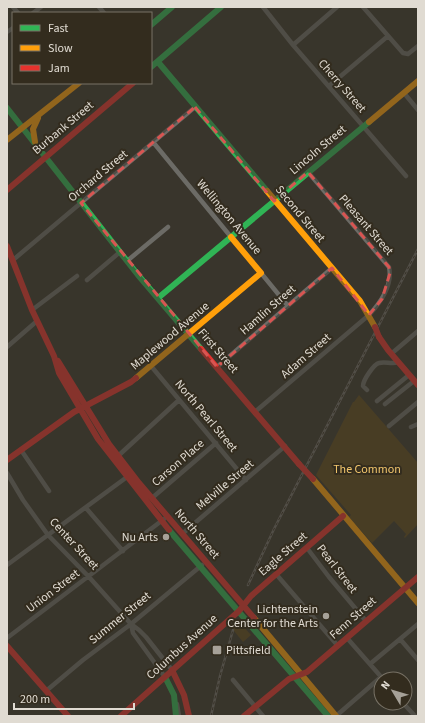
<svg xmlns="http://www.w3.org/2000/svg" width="425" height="723" font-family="'Source Sans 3',sans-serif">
  <rect width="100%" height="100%" fill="#39352c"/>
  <path fill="#5c481c" d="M359 395 418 463V524L405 538 404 537 406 534 394 521 372 543 349 517 351 515 316 475 353 402H354Z
    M235 622 240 623 251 635 243 642 230 626Z"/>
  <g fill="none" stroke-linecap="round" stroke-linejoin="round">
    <path stroke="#6c6b66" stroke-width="4.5" d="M13 7 18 13
      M99 7 104 13
      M263 7 293 45 406 176
      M363 7 403 53 408 54 418 46
      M33 13 41 7
      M7 32 13 28
      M293 45 337 7
      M329 86 388 36
      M404 93 418 110
      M153 142 231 237
      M13 260 195 107
      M127 261 168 227
      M261 273 288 306
      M87 280 120 252
      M32 310 77 276
      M7 347 37 321
      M391 354 418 331
      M151 366 246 480
      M217 367 332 268
      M367 390 363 386C363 380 374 364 379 363 386 361 392 365 398 362
      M377 401 409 375
      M385 404 414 381
      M256 411 369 315C381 302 393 285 389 267L308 172
      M389 426 418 402
      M411 427 418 424
      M21 450 49 491
      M118 456 179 400
      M7 473 23 500 48 535 89 577 131 624 139 630 146 637 172 670
      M152 498 216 443
      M86 508 123 551
      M182 534 285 446
      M307 548 329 577 366 621
      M7 565 127 477
      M276 574 338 646
      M131 624 133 633 165 677
      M7 638 164 519
      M347 638 383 679
      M400 639 418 660
      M370 664 418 624
      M233 680 263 716
      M46 691 83 660 131 624 202 565
      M403 703 415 716
      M177 704 179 716
      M336 716 381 677"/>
    <path stroke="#30b455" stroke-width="6" d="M151 25 172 7
      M158 62 267 191
      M151 67 221 7
      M7 108 138 275 201 349
      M158 298 369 122
      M169 530 328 716
      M165 677 174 695 176 716"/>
    <path stroke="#ff9f0a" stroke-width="6" d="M369 122 418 81
      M7 140 79 83
      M35 142 33 129 38 118
      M267 191 360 301 375 327
      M136 378 261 273 231 237
      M313 479 418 603
      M254 618 336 716"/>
    <path stroke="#e5322d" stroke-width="6" d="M7 190 133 83
      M7 246 32 310 54 356 59 373 98 439 169 530
      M379 337 388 350 418 385
      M201 349 299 464
      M58 361 109 444 139 483 254 618
      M7 460 74 412 131 382 136 378
      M7 646 68 716
      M172 670 184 695 189 716
      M121 716 239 611 251 596 343 516
      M244 716 289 679 307 672 418 577"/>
    <defs>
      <path id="rail" d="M248 585 274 529 418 249
        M211 716 220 676 233 630"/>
    </defs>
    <use href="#rail" stroke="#706d68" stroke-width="2.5"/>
    <use href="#rail" stroke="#332c1e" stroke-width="1" stroke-dasharray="3" stroke-linecap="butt"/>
    <path stroke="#e5322d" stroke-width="6" d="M375 327 379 337
      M299 464 313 479"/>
  </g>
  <path d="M0 0H425V723H0ZM195 107 274 201 308 172 389 267 390 273 382 299 369 315 332 268 217 367 81 203Z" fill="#39352c" fill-opacity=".55" fill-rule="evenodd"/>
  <path fill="none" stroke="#d85552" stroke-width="3" stroke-dasharray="8 5" stroke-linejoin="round" d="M195 107 274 201 308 172 389 267 390 273 382 299 369 315 332 268 217 367 81 203Z"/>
  <g fill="#a6a198" stroke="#332c1e" stroke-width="1.5">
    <circle cx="166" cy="537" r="4"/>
    <circle cx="326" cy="616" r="4"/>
    <rect x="212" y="645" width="10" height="10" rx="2"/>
  </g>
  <g text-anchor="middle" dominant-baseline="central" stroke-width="4" stroke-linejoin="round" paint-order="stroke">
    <g font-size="12" fill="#e0dbd2" stroke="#332c1e">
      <text transform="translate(342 86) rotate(49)">Cherry Street</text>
      <text transform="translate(63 128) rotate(-40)">Burbank Street</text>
      <text transform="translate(318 150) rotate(-40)">Lincoln Street</text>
      <text transform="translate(98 176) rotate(-40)">Orchard Street</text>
      <text transform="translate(300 214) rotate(50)">Second Street</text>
      <text transform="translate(229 217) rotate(50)">Wellington Avenue</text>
      <text transform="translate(366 225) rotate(49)">Pleasant Street</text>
      <text transform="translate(268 310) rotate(-41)">Hamlin Street</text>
      <text transform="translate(170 336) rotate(-40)">Maplewood Avenue</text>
      <text transform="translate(218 351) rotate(49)">First Street</text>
      <text transform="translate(306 356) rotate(-41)">Adam Street</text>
      <text transform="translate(206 416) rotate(50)">North Pearl Street</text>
      <text transform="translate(178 463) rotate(-41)">Carson Place</text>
      <text transform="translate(225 485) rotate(-40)">Melville Street</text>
      <text transform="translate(197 534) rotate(49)">North Street</text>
      <text transform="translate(74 544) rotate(47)">Center Street</text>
      <text transform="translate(283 554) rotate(-41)">Eagle Street</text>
      <text transform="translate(337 569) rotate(52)">Pearl Street</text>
      <text transform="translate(53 591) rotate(-37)">Union Street</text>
      <text transform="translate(120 618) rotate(-39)">Summer Street</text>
      <text transform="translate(353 618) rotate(-41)">Fenn Street</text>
      <text transform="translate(182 647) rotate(-42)">Columbus Avenue</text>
    </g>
    <g font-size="12" fill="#f3c76d" stroke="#332c1e">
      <text x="367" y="469">The Common</text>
    </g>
    <g font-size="12" fill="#e0dbd2" stroke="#332c1e" text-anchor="end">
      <text x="158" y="537">Nu Arts</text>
      <text x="318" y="609">Lichtenstein<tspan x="318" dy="14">Center for the Arts</tspan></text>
      <text x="226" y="650" text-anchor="start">Pittsfield</text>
    </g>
  </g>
  <rect width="425" height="723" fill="none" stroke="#e0dbd2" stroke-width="16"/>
  <rect x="12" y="12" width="140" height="72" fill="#332c1e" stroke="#787266"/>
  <rect x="20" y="25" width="20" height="6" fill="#30b455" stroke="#787266"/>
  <text x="48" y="32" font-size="12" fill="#e0dbd2">Fast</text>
  <rect x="20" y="45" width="20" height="6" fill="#ff9f0a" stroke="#787266"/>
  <text x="48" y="52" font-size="12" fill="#e0dbd2">Slow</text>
  <rect x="20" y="65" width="20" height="6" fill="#e5322d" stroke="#787266"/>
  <text x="48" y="72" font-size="12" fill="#e0dbd2">Jam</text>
  <g transform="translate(393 691) rotate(308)"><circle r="19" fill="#332c1e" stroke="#787266"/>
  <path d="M0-3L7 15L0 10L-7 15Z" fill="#a6a198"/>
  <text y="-6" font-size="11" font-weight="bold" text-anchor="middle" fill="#e0dbd2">N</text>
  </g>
  <path d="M14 703v6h120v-6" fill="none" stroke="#e0dbd2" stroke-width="2"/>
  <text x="20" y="703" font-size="12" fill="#e0dbd2" stroke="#332c1e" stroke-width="3" paint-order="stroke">200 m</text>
</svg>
